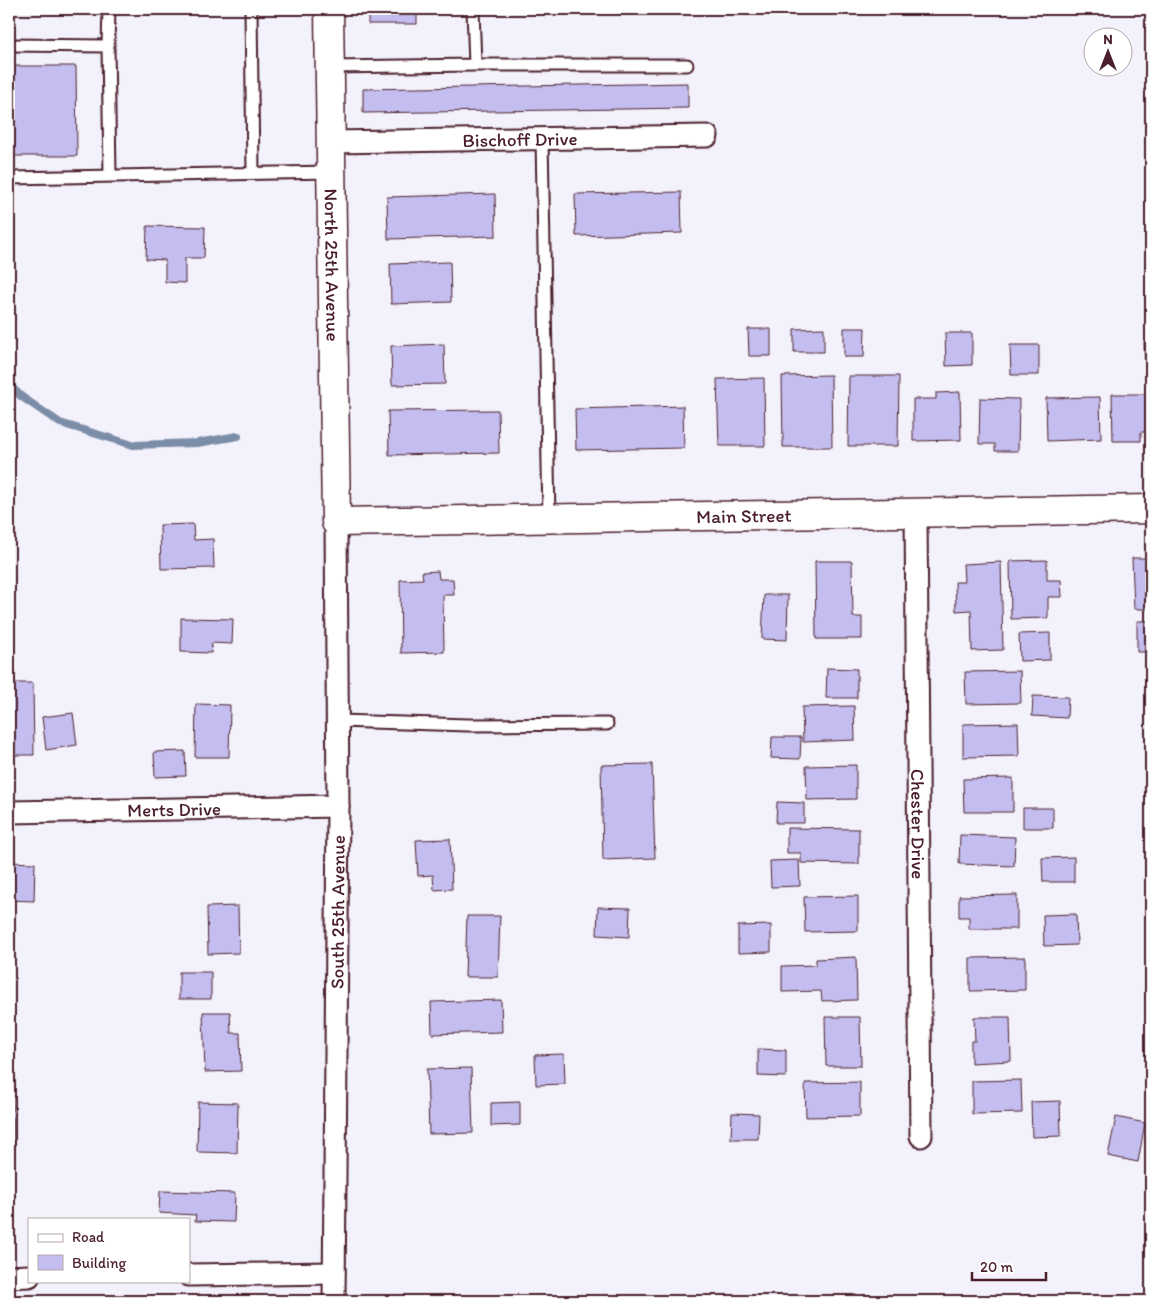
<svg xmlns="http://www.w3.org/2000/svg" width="1160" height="1310" font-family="Itim,sans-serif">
  <rect width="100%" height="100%" fill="#f3f2fc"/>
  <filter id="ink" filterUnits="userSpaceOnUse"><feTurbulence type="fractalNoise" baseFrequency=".02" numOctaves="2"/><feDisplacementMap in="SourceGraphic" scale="10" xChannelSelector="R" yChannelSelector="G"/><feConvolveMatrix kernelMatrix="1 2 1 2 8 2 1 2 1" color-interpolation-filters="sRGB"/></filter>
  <g filter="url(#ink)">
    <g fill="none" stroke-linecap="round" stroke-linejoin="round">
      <path stroke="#7b8da8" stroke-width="8" d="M9 385 22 397 60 423 133 445 197 443 238 436"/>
    </g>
    <path fill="#c4bef0" stroke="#4a1f2b" d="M368 9H417V24H368Z
      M9 66H76L77 156H9Z
      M688 83V108L363 113V89Z
      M681 192 682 233 576 236 575 194Z
      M495 194 496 236 388 239 387 197Z
      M147 226 205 227 204 258H185V283L165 282V260L146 259Z
      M450 262 451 302 391 304 390 264Z
      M824 328V352H794V329Z
      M844 328H865L864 357H844Z
      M748 329H771V356H749Z
      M945 333H972V365L946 366Z
      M1144 341H1151V368H1145Z
      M444 344 445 384 392 385 391 346Z
      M1010 345H1039V375H1011Z
      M831 375 832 447H783L782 376Z
      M849 376H899L898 446H848Z
      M764 378 765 446H719L717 379Z
      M960 392 961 440 913 441V399H936V393Z
      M1112 394H1151V432H1141V441H1113Z
      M1100 397 1101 439 1047 441 1046 398Z
      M980 398 1019 399 1018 451H995V444H979Z
      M683 406 684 448 576 450 575 409Z
      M498 410 499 453 389 455 388 411Z
      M193 524 194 540 213 539 214 568 161 569 160 525Z
      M1132 558H1151V609H1134Z
      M1047 560V580H1061L1062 597H1048V618L1011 619 1010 561Z
      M815 561H852L853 617H862V639H816Z
      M1001 562 1003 650 972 651 971 610 956 611 955 582H964L963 564Z
      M438 571 439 579H453L454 595H443L444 652 401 653 400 580 423 579 422 572Z
      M764 595H788L787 640 762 639Z
      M181 618 233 619 232 644 212 643 211 653 181 652Z
      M1137 621H1151V652H1137Z
      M1050 633V660L1020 661 1019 634Z
      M827 668 857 669V698H826Z
      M1020 671 1021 703 966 704 965 672Z
      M9 683H33L34 755H9Z
      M1033 696 1068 697 1067 718 1032 716Z
      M196 704 230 705 229 757H195Z
      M854 706 855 740 803 742 802 707Z
      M73 713 77 745 46 750 42 717Z
      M1018 723 1019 756 963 757V724Z
      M772 737H801L800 759 771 758Z
      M185 751 186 776 155 777 154 752Z
      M652 764 655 858 603 860 601 765Z
      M856 765V799L807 800 806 766Z
      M1013 778V812H964L963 779Z
      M777 802 804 803V823H776Z
      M1023 808H1053V828H1023Z
      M787 828 859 829V864L801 863V853H787Z
      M960 835 1015 837 1014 866 959 864Z
      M450 839 452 889 434 890 433 875 418 876 416 840Z
      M1074 857V882H1043L1042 858Z
      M799 860 800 886 771 887 770 861Z
      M9 862 35 863 34 901 9 900Z
      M1017 895V929H969V917H959V896Z
      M858 896V931L805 932 804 897Z
      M238 906 239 953 208 954 207 907Z
      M598 907 630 908 629 937 597 935Z
      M1076 914 1077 945 1044 946 1043 915Z
      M467 916H500L498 977H465Z
      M771 925V952L738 953V926Z
      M856 957 857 1000 822 1001 821 991 782 992V966L816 965V959Z
      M1025 957V990L970 991V958Z
      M179 972H211V999H179Z
      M501 1000 502 1032 432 1034 431 1002Z
      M203 1012H230L231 1033H240L241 1071 205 1072Z
      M825 1017H860L861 1066H826Z
      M974 1017H1010L1011 1061 971 1063V1041H975Z
      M758 1049 786 1050V1077L758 1076Z
      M564 1054 565 1084 536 1085 535 1055Z
      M471 1068 473 1133 429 1134 427 1069Z
      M1021 1080 1022 1113 972 1114V1081Z
      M860 1082V1116L806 1117 805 1083Z
      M9 1093H13L14 1153H9Z
      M1060 1101 1061 1136 1032 1137 1031 1102Z
      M198 1102 238 1103 237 1153 197 1152Z
      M520 1102V1125L491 1126V1103Z
      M732 1113 759 1114 758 1139H731Z
      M1116 1117 1145 1123 1138 1162 1108 1156Z
      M1151 1142V1176L1146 1175Z
      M160 1191 235 1193 234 1222 195 1221 196 1215 159 1213Z"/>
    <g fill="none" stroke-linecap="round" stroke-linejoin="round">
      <defs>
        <path id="service" d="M251 9 253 173
          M9 45 108 46 109 9
          M108 46 110 176
          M475 65H687
          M330 67 475 65 473 9
          M542 139 549 519
          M9 178 332 172
          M338 721 468 725 607 724"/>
        <g id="minor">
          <path id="s1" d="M332 142 707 136"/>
          <path id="s2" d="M916 513 921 1136"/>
          <path id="s3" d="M9 812 338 806"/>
          <path d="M189 1275 334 1273"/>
          <path d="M9 1277 29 1276"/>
          <path id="s4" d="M334 1301 338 806 336 522"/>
        </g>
        <g id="tertiary">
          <path id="s5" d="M329 9 336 522 1151 509"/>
        </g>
      </defs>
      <use href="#service" stroke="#4a1f2b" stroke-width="15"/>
      <use href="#minor" stroke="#4a1f2b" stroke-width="25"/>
      <use href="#tertiary" stroke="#4a1f2b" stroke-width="31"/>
      <use href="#service" stroke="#fff" stroke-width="11"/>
      <use href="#minor" stroke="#fff" stroke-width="21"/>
      <use href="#tertiary" stroke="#fff" stroke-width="28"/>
    </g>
  </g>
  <g text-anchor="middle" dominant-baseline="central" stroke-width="4.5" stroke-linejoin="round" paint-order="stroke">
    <g font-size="19" fill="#4a1f2b" stroke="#fff">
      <text stroke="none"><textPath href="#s1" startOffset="188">Bischoff Drive</textPath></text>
      <text stroke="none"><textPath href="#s5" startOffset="256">North 25th Avenue</textPath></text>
      <text stroke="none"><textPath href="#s5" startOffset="921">Main Street</textPath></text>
      <text stroke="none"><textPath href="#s3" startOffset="165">Merts Drive</textPath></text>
      <text stroke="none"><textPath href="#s2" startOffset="311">Chester Drive</textPath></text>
      <text stroke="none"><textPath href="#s4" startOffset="389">South 25th Avenue</textPath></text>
    </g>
  </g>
  <rect width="1160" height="1310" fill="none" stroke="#fff" stroke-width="30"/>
  <rect x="15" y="15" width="1130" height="1280" fill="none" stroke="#4a1f2b" stroke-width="2" filter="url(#ink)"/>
  <rect x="28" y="1218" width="162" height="65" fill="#ffffff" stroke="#b7a5aa"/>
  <rect x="38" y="1234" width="25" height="8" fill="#ffffff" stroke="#b7a5aa"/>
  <text x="72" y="1242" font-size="15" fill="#4a1f2b">Road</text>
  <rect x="38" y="1255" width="25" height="15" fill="#c4bef0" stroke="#b7a5aa"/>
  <text x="72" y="1268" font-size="15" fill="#4a1f2b">Building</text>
  <g transform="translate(1108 52)"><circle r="24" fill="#ffffff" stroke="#b7a5aa"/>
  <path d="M0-4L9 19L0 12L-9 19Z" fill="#4a1f2b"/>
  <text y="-8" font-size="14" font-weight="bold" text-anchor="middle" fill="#4a1f2b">N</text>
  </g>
  <path d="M972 1272v8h74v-8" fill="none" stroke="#4a1f2b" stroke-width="2.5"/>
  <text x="980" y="1272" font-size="15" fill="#4a1f2b" stroke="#ffffff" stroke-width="4" paint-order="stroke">20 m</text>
</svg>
